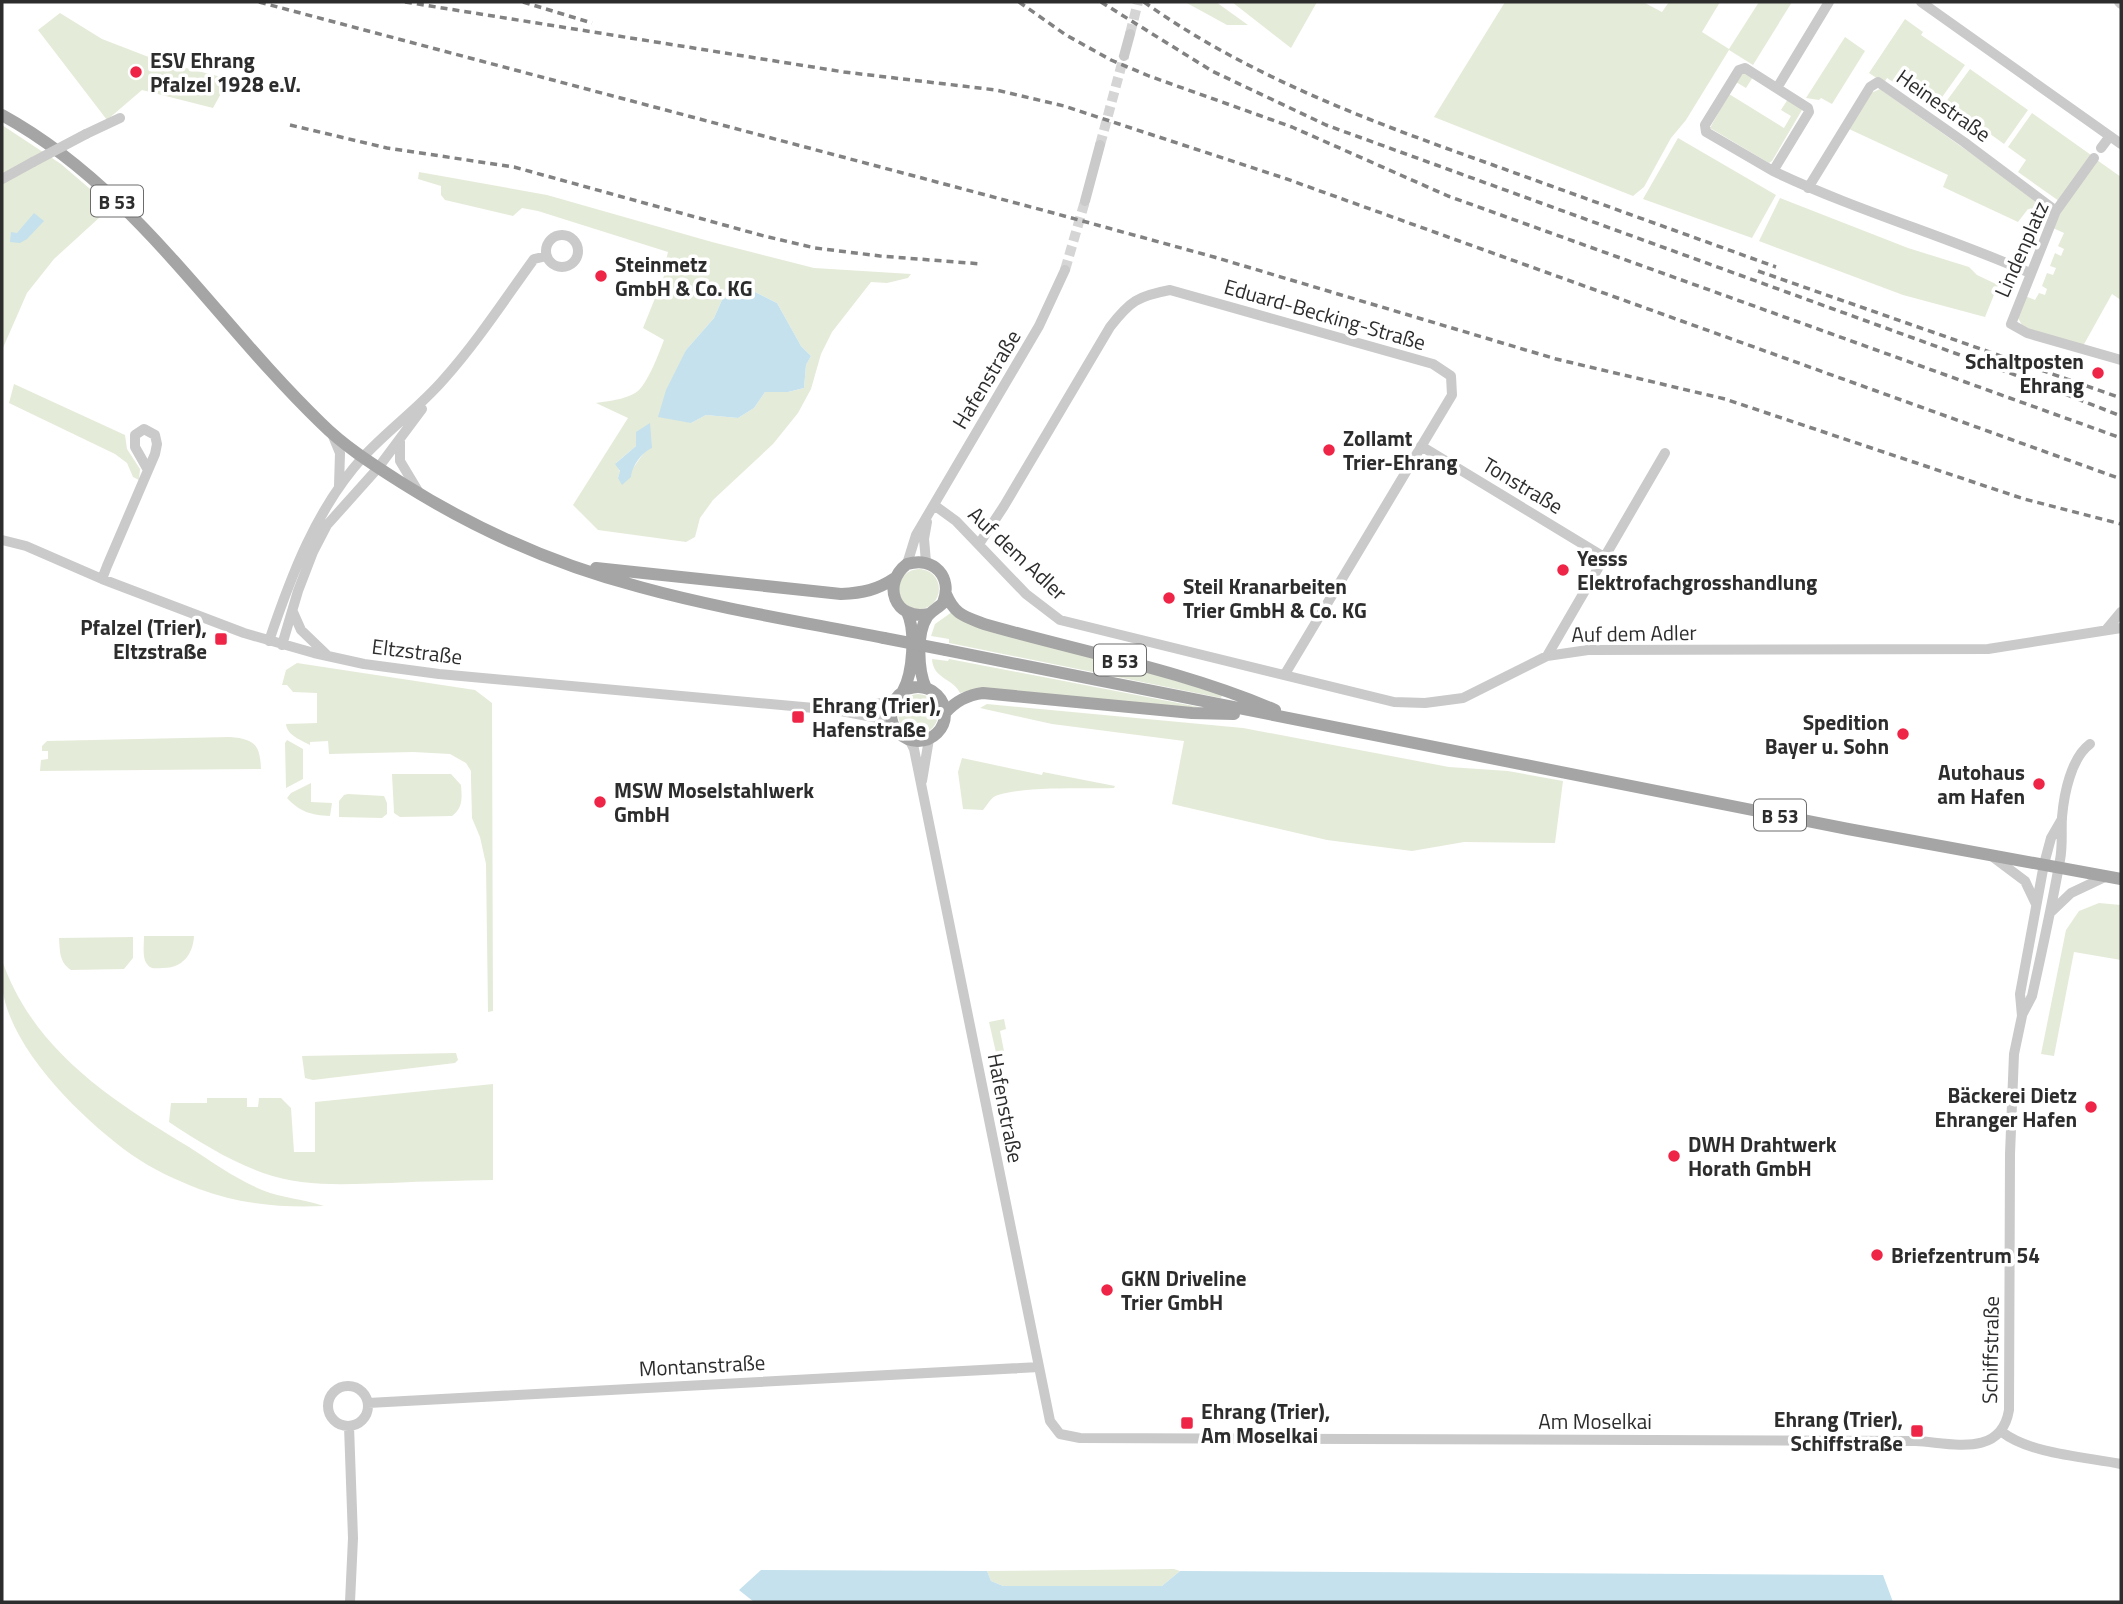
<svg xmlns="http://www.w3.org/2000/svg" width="2123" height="1604" font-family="'Titillium Web',sans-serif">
  <rect width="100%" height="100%" fill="#fff"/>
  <path fill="#e5ebd9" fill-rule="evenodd" d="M1185 2H1216L1248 25H1227Z
    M1232 2H1317L1291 48Z
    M1505 2H1643L1662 12 1669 2H1720L1702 32 1729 49 1759 2H1792L1753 65 1729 50 1686 120 1671 138 1644 187 1633 196 1434 117Z
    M60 13 102 39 159 61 229 79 213 108 142 90 107 120 38 30Z
    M1905 19 1923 32 1921 35 1965 65 1935 107 1901 83 1899 86 1887 78 1884 83 1869 73Z
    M1845 37 1865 51 1832 104 1821 98 1819 100 1806 98Z
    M1970 69 2028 110 2004 144 1986 131 1979 138 1940 110Z
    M1745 72 1753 77 1746 88 1736 82 1729 94 1784 128 1791 116 1781 110 1788 99 1802 110 1772 161 1769 163 1710 128 1739 75Z
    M1880 89 2048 208 2047 218 2028 209 2018 222 1943 187 1948 175 1849 129 1871 93Z
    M2032 113 2091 155 2059 201 2018 172 2026 160 2008 147Z
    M2 125 61 164 111 207 54 259 27 293 2 350Z
    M1678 138 1776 195 1752 238 1643 199Z
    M2097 160 2121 177V300L2112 294 2083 346 2023 327 2018 318 2025 296 2035 300 2039 293 2045 295 2047 289 2042 286 2047 273 2053 275 2056 268 2050 266 2055 253 2061 256 2064 249 2058 246 2064 233 2053 228 2062 209Z
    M419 172 547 195 712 242 814 268 911 274 908 278 887 283 871 282 832 332 821 354 811 389 798 413 773 444 713 500 700 518 695 537 686 542 598 530 573 505 628 418 596 403C608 401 630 399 639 390 649 380 659 353 664 340L643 328 668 266 665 264 668 252 538 211 522 208 513 216 445 200 441 195V186L418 179ZM740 290 755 292 777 303 801 346 811 356 806 365 804 388 788 392H765L754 408 738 418 706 415 691 423 678 370 686 350 714 318 722 300ZM636 446 645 451 631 471 618 478 620 472 616 463Z
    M1780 198 1908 248 1969 267 1977 275 1998 285 1985 317 1903 295 1759 241Z
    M14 384 125 435 127 449 140 469 139 480 133 477 127 463 115 454 9 403Z
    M899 589a20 20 0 1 1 40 0a20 20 0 1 1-40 0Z
    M952 612 1222 695 1221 698 949 643V639L931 636 935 624Z
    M932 659 948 661 949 659 1199 707 1198 709 970 690 960 693C953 678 933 679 932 659Z
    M297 663 475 690 492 703 493 1011 488 1012 486 864 480 837 472 818 471 780V771L466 763 450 754 413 752 329 754 328 741 310 742V745L308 744C299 739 287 735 286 724L317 723V693L293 692 287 685H282L286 670Z
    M898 714a20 20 0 1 1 40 0a20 20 0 1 1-40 0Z
    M987 704 1243 728 1449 767 1508 771 1563 781 1555 843 1464 842 1412 851 1327 840 1172 804 1184 741 1052 724 980 708Z
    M230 737C255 739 260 745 261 769L40 771 41 760 48 759V751H42V746L47 741Z
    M287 740 303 749V779L286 788 285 743Z
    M962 758 1042 775 1043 772 1115 786 1114 788C1083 789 1026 786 998 795 991 797 988 804 983 810L963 809 958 772Z
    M451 774 461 785C462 798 463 808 452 816L400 817 394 813 392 774Z
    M311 783V802L332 803 330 816C311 815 300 812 287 798L291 793Z
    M348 794 384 796 387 803V814L382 818 339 817V801L344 795Z
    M2099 903 2121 905V960L2074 952 2054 1056 2041 1054 2066 930 2079 911Z
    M144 936H194C193 955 182 968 163 968 157 968 151 970 147 964 142 958 144 944 144 936Z
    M133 937V958L124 969 71 970C59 962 60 951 59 938Z
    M2 960C33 1050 111 1100 189 1147 212 1162 236 1179 262 1190 282 1198 304 1199 324 1206 281 1208 239 1204 199 1189 176 1180 152 1169 132 1155 83 1120 9 1049 2 986 1 978 2 968 2 960Z
    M1004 1019 1006 1029 1000 1031 1005 1056 997 1057 989 1022Z
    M456 1053 458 1060 455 1063 313 1080 305 1078 302 1056Z
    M493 1084V1180C459 1181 425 1181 391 1183 349 1184 304 1188 263 1173 230 1161 199 1142 169 1122L171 1103H207V1098H247V1107H258L259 1098H281L291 1108 294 1152H315V1102Z
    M1174 1569 1180 1571 1162 1586H1003L991 1581 987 1571Z"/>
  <path fill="#c4e1ed" d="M34 213 44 221 27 239 20 243 10 242 11 232 17 233Z
    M740 290 755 292 777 303 801 346 811 356 806 365 804 388 788 392H765L754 408 738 418 706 415 691 423 658 417 666 390 686 350 714 318 722 300Z
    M650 423 652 448C642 452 632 466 631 477L622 485 618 478 620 471 615 464 636 446V432Z
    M761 1570 987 1571 991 1581 1003 1586H1162L1180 1571 1883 1575 1893 1602H754L739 1590Z"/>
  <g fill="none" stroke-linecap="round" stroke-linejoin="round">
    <path stroke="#d5d5d5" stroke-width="10" stroke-dasharray="10 5" stroke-linecap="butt" d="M1130 34 1138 2
      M1100 145 1124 56
      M1065 270 1085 201"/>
    <path stroke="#cacaca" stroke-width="10" d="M1921 2 2121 144
      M2119 2 2121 4
      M1124 56 1130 34
      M1745 68 1808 108 1809 112 1773 171 1706 132 1705 125 1739 70Z
      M1777 88 1829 2
      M86 134 120 118
      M2101 148 2110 136
      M2094 158 2056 211 2011 324 2027 333 2121 360
      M1773 171C1857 211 1946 236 2030 273
      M2 179 33 162
      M1808 188 1870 87 1878 82 1964 142 2056 211
      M1085 201 1100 145
      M546 251a16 16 0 1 1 32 0a16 16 0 1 1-32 0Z
      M333 436 340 453 339 486
      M400 441V461L418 491
      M1421 446 1604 557
      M934 505 956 521 1026 594 1060 620 1394 702 1425 703 1463 698 1547 656 1588 650 1988 649 2121 628
      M2 540 26 546 102 579 244 633 314 653 364 664 439 674 836 710 878 718 893 725
      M979 544 1004 506 1110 327C1130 301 1138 296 1170 290L1433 364 1451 376 1452 395 1285 674
      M926 562 924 539 927 522
      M907 564 916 535 1039 326 1065 270
      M102 579 107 566 155 454 157 444 155 435 144 429 135 435V447L148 470
      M293 612 301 630 327 655
      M2106 630 2121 612
      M269 641C291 576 316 509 363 457 389 429 420 407 444 379 477 342 505 299 534 259L547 256
      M282 645 298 591 313 552 327 525 378 468 422 409
      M1547 656 1665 453
      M846 709 894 701
      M910 741 914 749 1050 1421 1060 1434 1080 1438 1916 1441C1952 1443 2001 1458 2009 1410L2010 1154 2014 1054 2022 1016 2020 994 2044 864 2051 838 2062 819
      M922 781 929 739
      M1993 857 2025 881 2036 904
      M2050 913 2071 893 2107 876
      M2022 1015 2032 996C2042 951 2052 905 2060 860 2063 845 2061 831 2062 817 2064 794 2071 758 2090 744
      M328 1406a20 20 0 1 1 40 0a20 20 0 1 1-40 0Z
      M368 1403 1039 1367
      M349 1426 353 1538 350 1602
      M2002 1432C2030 1454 2086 1457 2121 1464"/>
    <path stroke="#a5a5a5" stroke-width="12" d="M2 115C135 188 214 320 321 423 345 447 374 465 402 483 475 529 556 565 640 587 720 609 803 622 884 638
      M596 568 841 594C863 593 877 590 895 578
      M946 594C955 615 964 616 984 624 1081 652 1182 670 1275 710
      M946 650 1848 829 2121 879
      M891 714a27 27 0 1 1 54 0a27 27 0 1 1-54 0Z
      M926 688C918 671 916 634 927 617 930 612 938 608 943 603 953 577 934 556 907 564 881 584 895 621 928 614
      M903 691C913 673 916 631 907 612
      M945 713C956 701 967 695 983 693L1192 713 1234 714"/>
    <path stroke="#828282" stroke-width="3.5" stroke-dasharray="7 5" stroke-linecap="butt" d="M259 2 1046 211 1214 257 1556 359 1725 399 2024 499 2121 524
      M405 2 844 72 996 90 1064 106 1284 178 2121 479
      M523 2 592 23
      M1019 2 1066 35 1111 60 1149 76 1292 127 1448 196 2121 438
      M1101 2 1212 71 1326 125 2029 380 2121 416
      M1144 2C1249 77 1372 122 1493 165 1587 199 1682 233 1776 267
      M290 125 387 148 514 167 764 236 815 248 880 256 982 264
      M1758 271 2121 398"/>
    <path stroke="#cacaca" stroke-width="10" d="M33 162 86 134"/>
    <path stroke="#a5a5a5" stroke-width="12" d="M884 638 946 650"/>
  </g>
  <g fill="#ee2546" stroke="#fff" stroke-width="2.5">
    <circle cx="136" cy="72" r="7"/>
    <circle cx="601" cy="276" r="7"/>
    <circle cx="2098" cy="373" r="7"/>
    <circle cx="1329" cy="450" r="7"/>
    <circle cx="1563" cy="570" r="7"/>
    <circle cx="1169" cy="598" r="7"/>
    <rect x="214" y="632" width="14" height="14" rx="3.5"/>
    <rect x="791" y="710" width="14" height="14" rx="3.5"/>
    <circle cx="1903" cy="734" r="7"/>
    <circle cx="2039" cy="784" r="7"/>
    <circle cx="600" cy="802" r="7"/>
    <circle cx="2091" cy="1107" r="7"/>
    <circle cx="1674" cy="1156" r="7"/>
    <circle cx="1877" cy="1255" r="7"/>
    <circle cx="1107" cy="1290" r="7"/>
    <rect x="1180" y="1416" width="14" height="14" rx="3.5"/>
    <rect x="1910" y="1424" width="14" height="14" rx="3.5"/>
  </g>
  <g text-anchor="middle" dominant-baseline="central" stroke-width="7" stroke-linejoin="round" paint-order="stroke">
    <g fill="#fff" stroke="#6c6c6c" stroke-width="2">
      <rect x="91" y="185.5" width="52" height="31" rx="5"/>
      <rect x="1094" y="644.5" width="52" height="31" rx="5"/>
      <rect x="1754" y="799.5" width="52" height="31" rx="5"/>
    </g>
    <g font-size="19" font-weight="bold" fill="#2d2d2d">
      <text x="117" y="201">B 53</text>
      <text x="1120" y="660">B 53</text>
      <text x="1780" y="815">B 53</text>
    </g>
    <g font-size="21" font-weight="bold" fill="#2d2d2d" stroke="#fff" text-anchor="start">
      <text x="150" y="60">ESV Ehrang<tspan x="150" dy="24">Pfalzel 1928 e.V.</tspan></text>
      <text x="615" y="264">Steinmetz<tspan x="615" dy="24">GmbH &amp; Co. KG</tspan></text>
      <text x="2084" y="361" text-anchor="end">Schaltposten<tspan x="2084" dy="24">Ehrang</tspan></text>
      <text x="1343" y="438">Zollamt<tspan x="1343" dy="24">Trier-Ehrang</tspan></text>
      <text x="1577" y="558">Yesss<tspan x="1577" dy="24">Elektrofachgrosshandlung</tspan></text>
      <text x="1183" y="586">Steil Kranarbeiten<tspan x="1183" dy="24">Trier GmbH &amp; Co. KG</tspan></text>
      <text x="207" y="627" text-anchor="end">Pfalzel (Trier),<tspan x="207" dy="24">Eltzstraße</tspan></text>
      <text x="812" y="705">Ehrang (Trier),<tspan x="812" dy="24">Hafenstraße</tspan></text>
      <text x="1889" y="722" text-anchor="end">Spedition<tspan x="1889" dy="24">Bayer u. Sohn</tspan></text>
      <text x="2025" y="772" text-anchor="end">Autohaus<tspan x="2025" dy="24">am Hafen</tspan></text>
      <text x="614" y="790">MSW Moselstahlwerk<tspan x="614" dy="24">GmbH</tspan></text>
      <text x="2077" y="1095" text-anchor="end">Bäckerei Dietz<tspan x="2077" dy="24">Ehranger Hafen</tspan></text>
      <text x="1688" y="1144">DWH Drahtwerk<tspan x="1688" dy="24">Horath GmbH</tspan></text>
      <text x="1891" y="1255">Briefzentrum 54</text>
      <text x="1121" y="1278">GKN Driveline<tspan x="1121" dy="24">Trier GmbH</tspan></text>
      <text x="1201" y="1411">Ehrang (Trier),<tspan x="1201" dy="24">Am Moselkai</tspan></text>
      <text x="1903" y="1419" text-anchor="end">Ehrang (Trier),<tspan x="1903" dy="24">Schiffstraße</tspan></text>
    </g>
    <g font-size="21" fill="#2d2d2d" stroke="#fff">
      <text transform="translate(1944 105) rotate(35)">Heinestraße</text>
      <text transform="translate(2021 249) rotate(-66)">Lindenplatz</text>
      <text transform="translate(1325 314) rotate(16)">Eduard-Becking-Straße</text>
      <text transform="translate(986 379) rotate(-59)">Hafenstraße</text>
      <text transform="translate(1523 485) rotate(31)">Tonstraße</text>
      <text transform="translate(1018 553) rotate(43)">Auf dem Adler</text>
      <text transform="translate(1634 633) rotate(-1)">Auf dem Adler</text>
      <text transform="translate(417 651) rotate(7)">Eltzstraße</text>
      <text transform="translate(1006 1108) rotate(79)">Hafenstraße</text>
      <text transform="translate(1990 1350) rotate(-89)">Schiffstraße</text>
      <text transform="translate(702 1365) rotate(-3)">Montanstraße</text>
      <text x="1595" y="1421">Am Moselkai</text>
    </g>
  </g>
  <rect width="2123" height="1604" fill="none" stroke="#2d2d2d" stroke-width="7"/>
</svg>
